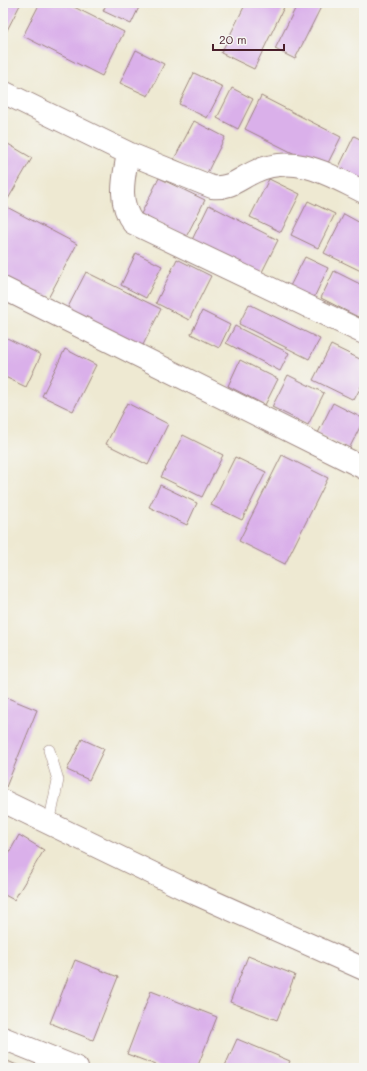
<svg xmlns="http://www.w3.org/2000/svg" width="367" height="1071" font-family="Mali,sans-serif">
  <rect width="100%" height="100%" fill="#f6f6f2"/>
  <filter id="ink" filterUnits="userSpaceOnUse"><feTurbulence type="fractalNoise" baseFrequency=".025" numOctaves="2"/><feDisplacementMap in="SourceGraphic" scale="8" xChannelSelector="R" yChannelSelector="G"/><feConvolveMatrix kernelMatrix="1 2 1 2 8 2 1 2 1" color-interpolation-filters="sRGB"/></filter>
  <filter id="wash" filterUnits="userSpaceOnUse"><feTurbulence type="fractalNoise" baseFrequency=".012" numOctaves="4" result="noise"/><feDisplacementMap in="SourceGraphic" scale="16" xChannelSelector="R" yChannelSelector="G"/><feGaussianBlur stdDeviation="0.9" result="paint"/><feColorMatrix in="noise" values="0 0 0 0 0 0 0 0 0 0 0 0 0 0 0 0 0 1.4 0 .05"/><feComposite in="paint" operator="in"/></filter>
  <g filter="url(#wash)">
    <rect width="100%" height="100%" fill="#eee9d2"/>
    <g id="blocks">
      <path fill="#dab0ea" d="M3 3H21L3 38Z
        M40 3H66L124 32 102 76 23 36Z
        M78 3H89L87 7Z
        M107 3H141L131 24 103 11Z
        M246 3H286L254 69 221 53Z
        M298 3H323L295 59 275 49Z
        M136 50 164 64 148 96 120 83Z
        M194 73 223 87 207 118 179 104Z
        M232 88 253 99 238 129 217 118Z
        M261 96 341 137 325 169 245 129Z
        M194 121 225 137 206 175 174 159Z
        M354 136 364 141V187L336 173Z
        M3 141 32 158 8 199 3 196Z
        M159 178 205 200 186 237 141 214Z
        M269 179 300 194 281 232 250 217Z
        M308 201 335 214 318 248 291 235Z
        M3 205 77 244 44 306 3 284Z
        M209 205 278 240 259 278 190 244Z
        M344 214 364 225V270L362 269 361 271 324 253Z
        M136 253 162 266 146 298 121 285Z
        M305 257 328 268 312 302 288 290Z
        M177 259 211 276 189 320 156 303Z
        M334 271 364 286V311L360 318 321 298Z
        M86 272 161 309 140 351 65 313Z
        M249 304 320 339 309 359 239 324Z
        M202 311 230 325 219 348 191 334Z
        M235 326 289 353 280 371 226 343Z
        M3 336 41 355 26 387 3 376Z
        M331 345 364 361V381L354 400 313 380Z
        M65 349 96 365 73 411 42 396Z
        M240 360 278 379 265 405 228 386Z
        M288 375 324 393 308 425 272 407Z
        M364 394V405L360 403Z
        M127 403 168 424 148 465 106 444Z
        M333 403 364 419 349 449 318 433Z
        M183 435 223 455 202 497 161 477Z
        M363 446 364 447V465L356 461Z
        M282 455 328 478 285 564 239 541Z
        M235 457 266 472 242 520 211 505Z
        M160 485 197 503 187 525 149 507Z
        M3 696 37 710 6 787 3 786Z
        M82 739 104 749 89 780 67 770Z
        M19 835 44 850 14 900 3 894V864Z
        M248 956 295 975 277 1020 230 1002Z
        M75 960 118 977 93 1040 50 1023Z
        M151 991 217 1017 197 1068H164L127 1054Z
        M237 1039 290 1061 287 1068H224Z
        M3 1059 19 1066 18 1068H3Z"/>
    </g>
  </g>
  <g filter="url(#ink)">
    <use href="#blocks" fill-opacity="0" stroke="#9c847e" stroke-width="1"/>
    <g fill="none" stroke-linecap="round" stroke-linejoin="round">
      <defs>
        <path id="lane" d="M49 824 58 780 49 750"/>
        <path id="street" d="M3 92 128 153 212 187C230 189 239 179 254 172 296 153 327 174 364 192
          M128 153C124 177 117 202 133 223L364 333
          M3 288 364 468
          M3 801 185 889 364 969
          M3 1038 77 1068"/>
      </defs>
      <use href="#lane" stroke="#9c847e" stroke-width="12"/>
      <use href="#street" stroke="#9c847e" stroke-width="24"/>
      <use href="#lane" stroke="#fff" stroke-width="11"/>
      <use href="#street" stroke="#fff" stroke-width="22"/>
    </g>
  </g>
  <rect width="367" height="1071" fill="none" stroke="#f6f6f2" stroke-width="16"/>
  <path d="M213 44v6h71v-6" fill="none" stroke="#4a1f2b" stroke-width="2"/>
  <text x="219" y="44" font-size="12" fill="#4a1f2b" stroke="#f6f6f2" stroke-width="3" paint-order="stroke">20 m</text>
</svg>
